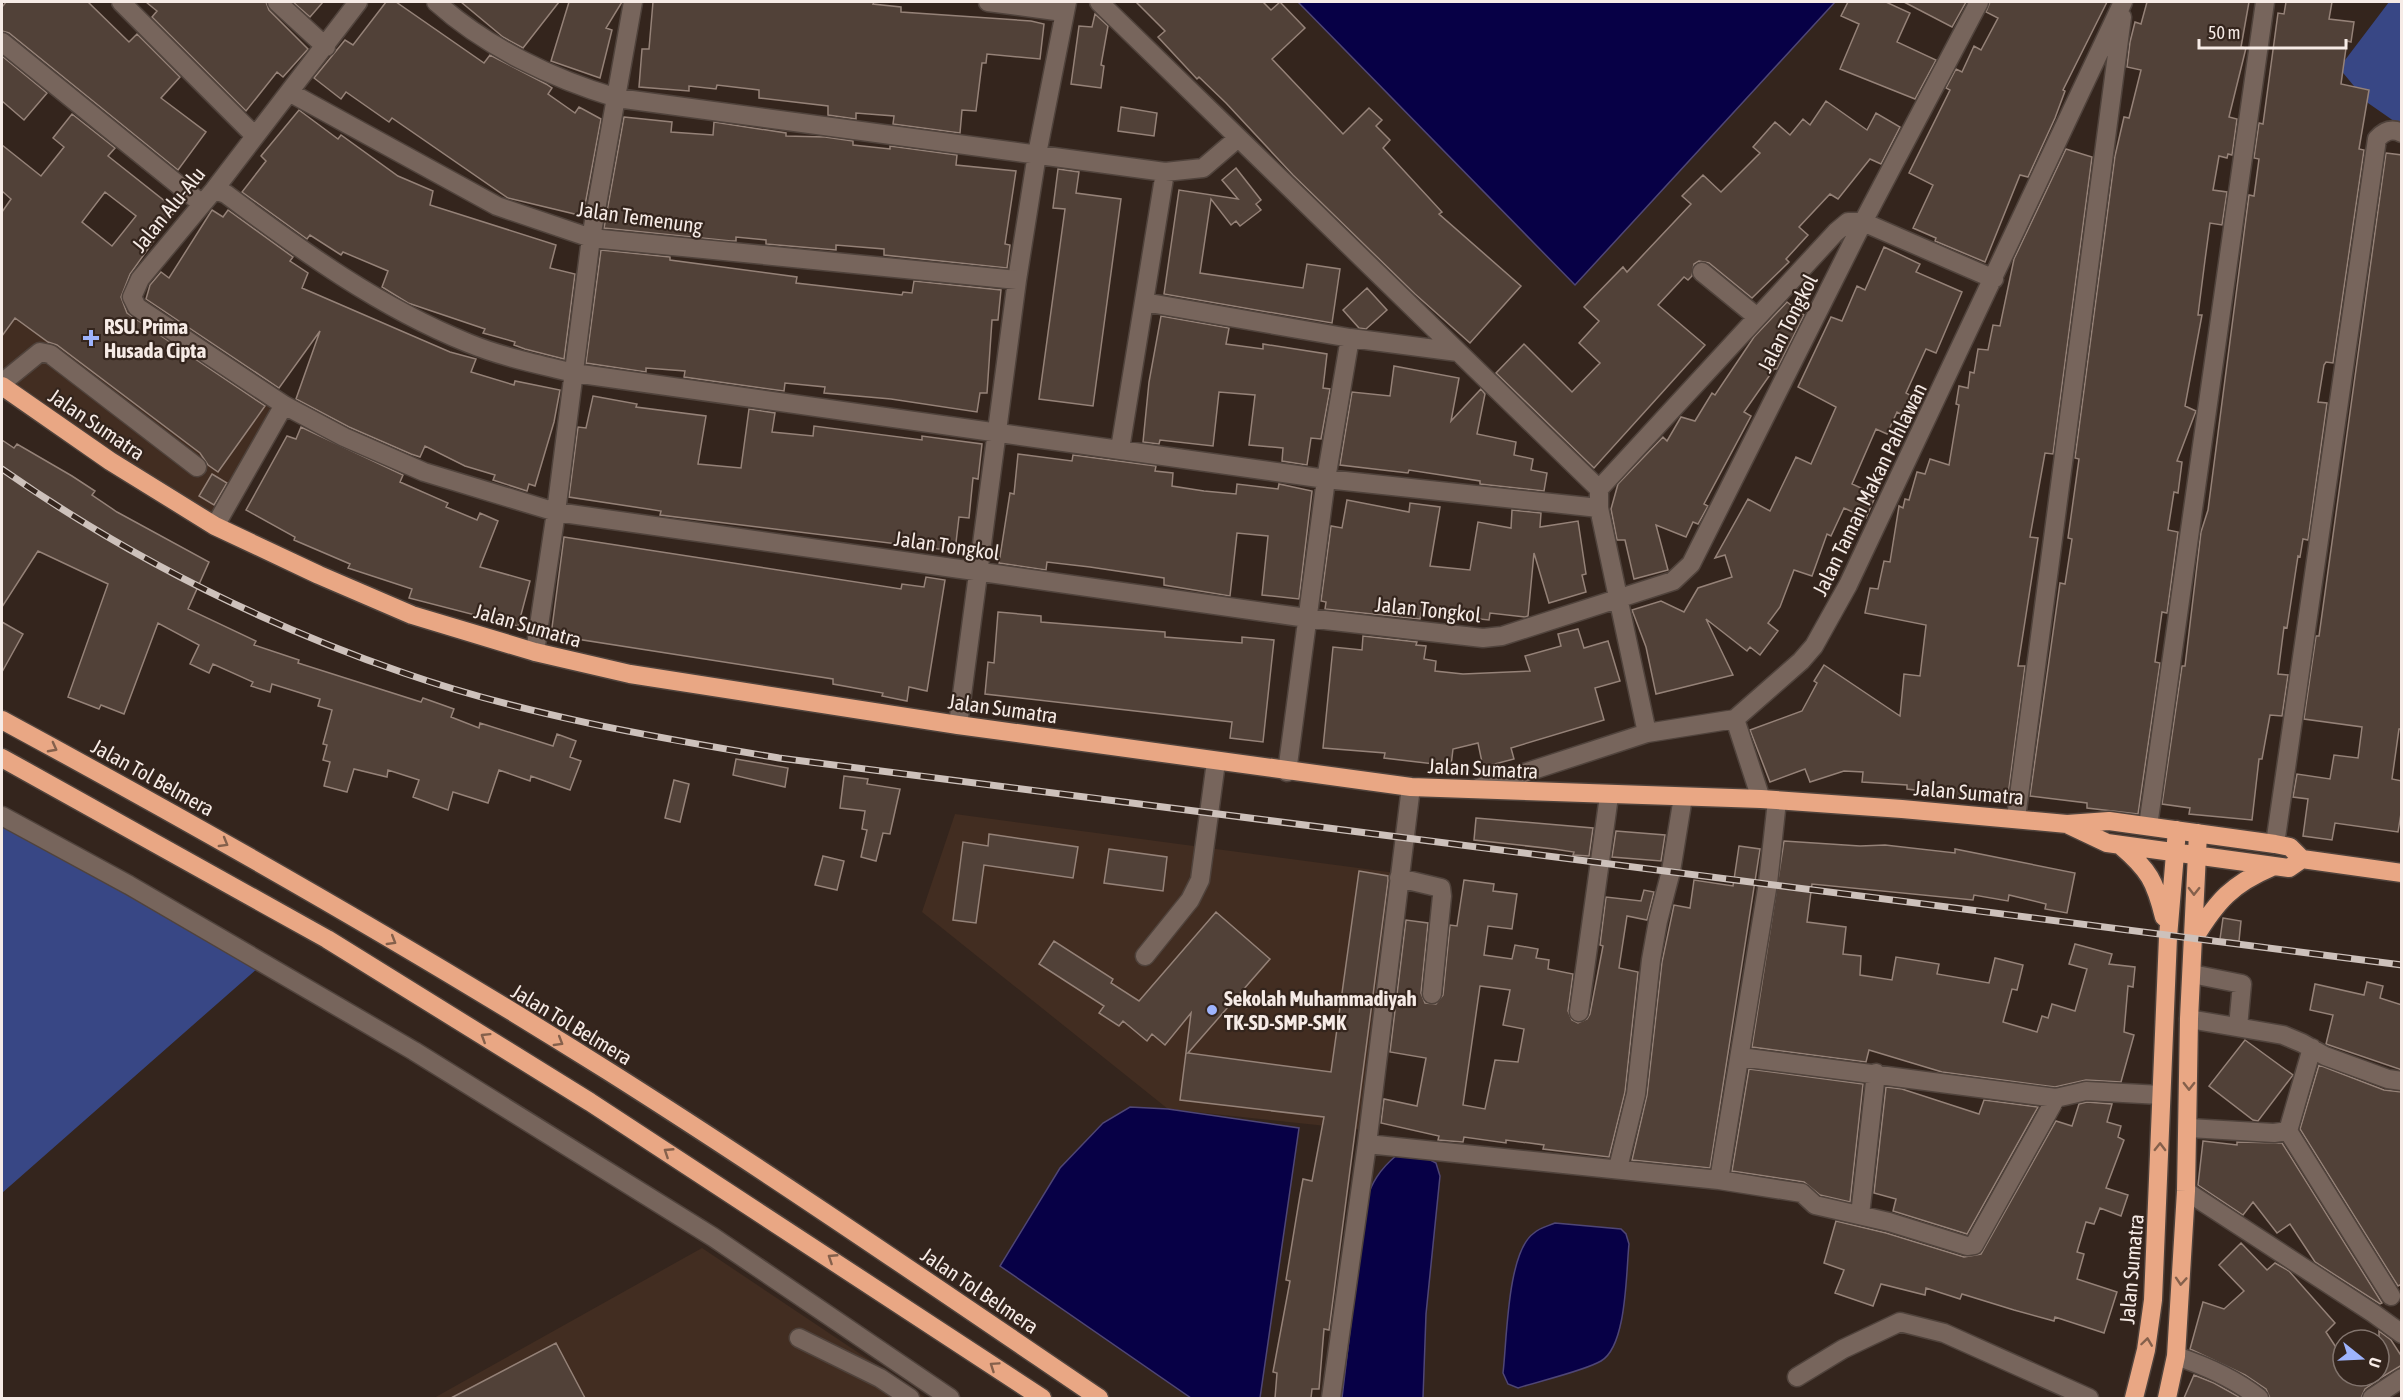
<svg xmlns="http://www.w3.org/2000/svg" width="2403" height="1400" font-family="'Asap Condensed',sans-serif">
  <rect width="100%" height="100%" fill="#34251d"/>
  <path fill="#422d21" d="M7 203 120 299 284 405 215 526 2 377V210Z
    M955 814 1396 873 1364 1130 1168 1109 922 912Z
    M702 1248 926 1398H434Z"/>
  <path fill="#384785" d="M2389 2H2401V126L2368 103 2339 68Z
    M2 822 259 967 2 1193Z"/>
  <path fill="#070046" stroke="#4f4676" stroke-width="1.5" d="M1298 2H1835L1575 285Z
    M1130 1107 1168 1109 1299 1128 1260 1398H1191L1000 1266 1060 1168 1103 1123Z
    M1397 1155 1423 1156 1436 1163 1440 1176 1426 1314 1423 1398H1342L1365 1204C1371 1183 1380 1169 1397 1155Z
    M1555 1223 1621 1229 1626 1234 1629 1244C1626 1272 1627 1346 1601 1361 1584 1371 1539 1381 1518 1388L1508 1384 1503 1373C1507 1340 1507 1252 1534 1233 1539 1228 1548 1226 1555 1223Z"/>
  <path fill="#514138" stroke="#958278" stroke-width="1.5" fill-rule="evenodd" d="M6 2H88L129 42 137 34 180 77 161 98 206 132 178 170 9 33 2 31V7Z
    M146 2H266L269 10 308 49 283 77 277 72 246 111 152 17 157 11Z
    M293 2H323L310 17Z
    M386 2H396L484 63 490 55 546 84 552 88 548 94 575 113 579 107 601 119 583 216 508 198 392 118 389 122 346 92 341 99 314 78 345 40 353 45Z
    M461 2H559L523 48 503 37Z
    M569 2H622L606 28 612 30 600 78 551 61Z
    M653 2H874L873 4 901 7V12L1031 21 1044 24 1040 59 987 54 986 63H982L976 111 962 110 960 133 893 124 894 116 856 113V119L828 115V106L759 98V90L717 85 716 89 689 86V91L639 87 642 49H649Z
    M1136 2H1263L1271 10 1280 2 1305 28 1272 59 1343 134 1369 108 1382 120 1376 126 1390 140 1383 148 1442 212 1439 214 1521 286 1470 343 1415 294 1293 175 1226 103 1199 77 1197 79 1158 37 1165 31Z
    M1848 2H1886L1910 13 1897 42 1936 60 1915 99 1840 69 1859 24 1841 16Z
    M1904 2H1966L1952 27Z
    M1990 2H2107L2063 90 2065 91 2055 118 2028 177 2020 175 1985 262 1935 241 1936 238 1913 228 1933 185 1909 173 1950 90 1946 88 1956 69 1962 72 1974 46 1981 50 1998 18 1986 12Z
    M2147 2H2249L2241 47 2246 48 2229 117 2237 119 2232 155 2228 154 2227 158 2219 156 2213 190 2227 192 2222 225 2210 223 2205 260 2198 315H2202L2185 406 2196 411 2177 461 2182 462 2178 493 2174 492 2168 530 2178 532 2167 613 2162 612 2155 662 2160 663 2138 814 2087 808V803L2030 796 2060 583 2065 584 2072 539 2068 538 2079 459 2075 458 2115 156 2124 117 2129 118 2141 70 2127 67 2130 42 2135 22 2141 24Z
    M2286 2H2332L2329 19 2354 22 2351 42 2347 41 2341 84 2369 90 2359 149 2364 150 2333 363 2326 362 2324 365 2318 402 2327 403 2308 540 2303 539 2300 557 2298 556 2287 628 2284 627 2278 674 2288 675 2282 716 2270 715 2262 759H2259L2252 820 2189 814 2190 808 2162 804 2182 666H2185L2201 532 2208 510 2249 195 2254 196 2259 159 2254 158 2259 123 2263 124 2278 13 2284 14Z
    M1095 14 1108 26 1101 65 1104 66 1101 88 1071 84 1079 26 1092 27Z
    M2 56 47 93 24 120 2 101Z
    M1826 101 1867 130 1876 113 1900 127 1881 164 1870 159 1838 199 1830 194 1799 227 1808 235 1786 259 1789 262 1752 298 1709 263 1699 261 1694 264 1692 276 1688 280 1684 277 1658 305 1705 345 1594 468 1496 373 1524 344 1572 392 1600 363 1579 343 1599 321 1584 307 1623 267 1627 272 1691 204 1682 196 1703 175 1721 192 1760 153 1753 147 1775 122 1790 135 1803 119 1810 125Z
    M1121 107 1157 113 1154 136 1118 131Z
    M299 110 338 139 341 135 398 176 433 191 430 205 556 245 550 268 575 274 564 359 525 349 514 345 515 342 483 333 485 329 408 303 382 287 388 271 343 252 341 255 310 235 307 239 242 192 266 161 261 156Z
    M72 114 115 148 108 156 176 210 130 274 121 297 127 313 265 406 218 472 208 465 200 453 57 345 48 342 15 318 2 336V212L11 199 2 191V145L41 176 64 147 53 138ZM105 192 136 216 112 246 82 222Z
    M624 117 672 122 671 132 713 135 714 122 786 133V136L825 137 853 141V145L890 149V146L957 155 956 165 1016 171 1005 244 1010 245 1007 268 884 255V249L836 245V250L766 244V240L736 237V241H731L604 228Z
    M2066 149 2092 157 2053 454 2045 453 2030 537 2038 538 2018 666H2025L2007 803 1946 797V794L1907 789V785L1862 782 1863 772 1844 771 1810 782 1805 769 1770 782 1750 730 1802 711 1817 683 1814 681 1824 665 1900 716 1904 674 1920 676 1926 625 1865 613 1870 588 1878 589 1884 561 1890 562 1899 506 1903 508 1905 499 1909 500 1917 472 1925 474 1930 459 1949 465 1959 405 1956 404 1959 386 1968 388 1970 372 1974 373 1978 349 1988 350 1993 325 2000 326 2014 259Z
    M2386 153 2402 155V729H2399L2392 779 2402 781V807L2398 832 2335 823 2332 840 2303 836 2308 799 2293 797 2297 774 2330 779 2334 755 2358 758 2362 727 2304 719 2316 636H2319Z
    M1236 168 1261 200 1256 204 1261 210 1240 226 1236 221 1231 225 1211 199 1200 273 1303 288 1307 264 1340 269 1332 323 1164 294 1179 190 1238 199 1222 180Z
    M1058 169 1079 172 1076 193 1121 199 1093 406 1039 399 1065 209 1053 208Z
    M212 210 223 217 228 210 293 257 290 261 308 273 302 288 450 352 476 359 471 372 514 385 515 381 560 390 554 422 535 486 529 484 527 491 493 480 495 475 465 466 425 446 420 457 411 454 349 427 296 399 320 331 279 388 146 299 150 285 161 272 169 278Z
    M1884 247 1920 264 1916 272 1962 292 1936 353 1926 349 1906 393 1915 398 1906 417 1897 412 1887 434 1876 429 1852 484 1876 495 1866 518 1844 508 1831 536 1827 534 1812 576 1794 570 1780 607 1768 623 1778 631 1760 655 1750 647 1747 651 1706 619 1733 675 1656 694 1646 647 1632 610 1661 601 1684 612 1698 588 1732 577 1725 555 1715 558 1748 499 1770 511 1796 457 1811 464 1836 407 1798 387 1831 317 1842 321 1857 286 1865 290Z
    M601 250 670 257V260L797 277 796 283 902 295 903 292 912 293 914 281 1001 290 998 320H992L987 393H980L977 412 891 399 824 393 825 387 785 383 784 391 684 377 685 371 646 368V372L586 363Z
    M1367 288 1387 310 1366 329 1359 328 1343 310Z
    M1787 302 1804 315 1777 369H1774L1744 412 1751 416 1704 504 1708 506 1698 524 1693 522 1686 537 1656 525 1668 570 1634 579 1625 540H1617L1611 509 1618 484 1663 437 1667 441 1681 417 1695 421 1712 393 1715 395 1754 337Z
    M1161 316 1229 328 1226 344 1263 349V344L1327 354 1323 388 1330 389 1321 439 1311 438 1307 465 1282 461 1283 448 1249 445 1255 395 1219 392 1213 446 1160 440 1159 444 1143 442 1149 382Z
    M1394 366 1459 378 1451 421 1481 389 1485 394 1477 434 1516 442 1514 455 1533 459 1531 470 1547 473 1544 491 1480 484V481L1409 470 1408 473 1340 465 1352 392 1390 396Z
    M593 396 637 404 636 407 706 416 698 464 741 468 749 409 775 413 772 432 813 436 814 426 922 440V436L982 444 978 479 973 478 969 518 959 517 955 551 660 515 661 511 569 497 578 427 586 428Z
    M301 427 403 475 400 482 448 503 446 507 477 520 480 513 498 521 480 567 530 581 518 626 409 598 412 589 348 568 350 564 294 540 295 537 246 510 287 436 296 439Z
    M2 440 14 448 17 444 72 476 95 491 92 495 117 512 209 562 188 609 256 641 254 645 299 660 298 663 421 702 423 698 454 709 451 717 479 728 480 723 553 746 557 734 576 741 570 757 581 761 570 790 531 776 530 781 499 770 488 803 453 792 448 810 413 797 419 780 388 770 387 777 354 769 347 792 324 786 330 762 323 760 327 745 323 744 332 710 318 706 320 699 272 684 270 692 251 686 253 682 213 664 209 673 190 664 199 645 158 623 124 714 101 705 99 709 68 697 108 584 38 551 2 607Z
    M1018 454 1072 461 1073 455 1156 466 1155 471 1173 473 1172 486 1204 491 1236 494 1237 484 1278 489 1279 484 1312 491 1299 599 1262 595 1268 536 1237 533 1230 596 1164 585V578L1090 567 1047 562 1046 570 999 563 1010 493 1014 494Z
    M212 474 227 483 214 505 199 496Z
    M1347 500 1409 512 1410 503 1440 507 1430 566 1470 570 1478 522 1511 528 1512 510 1541 513 1540 527 1578 521 1586 574 1582 575 1586 592 1549 603 1534 553 1528 616 1525 617 1490 613 1489 620 1421 613 1420 619 1325 609 1326 602 1321 601 1331 526 1342 528Z
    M564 537 901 589 902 584 924 587 926 577 945 580 927 691 909 687 907 701 882 696 883 693 833 684V679L551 635Z
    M998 612 1041 616V622L1165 632V637L1242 643V637L1274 640 1263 742 1230 738 1232 722 985 694 988 662 994 663Z
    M2 622 23 634 2 672Z
    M1578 629 1584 648 1608 641 1620 681 1595 688 1604 720 1511 748 1514 759 1483 767 1478 743 1453 749 1451 766 1384 758 1385 753 1323 748 1333 647 1362 650 1363 636 1417 642 1416 645 1426 646 1424 659 1436 661 1435 671 1463 674 1530 671 1525 656 1561 646 1558 634Z
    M736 759 788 768 785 787 733 775Z
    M844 776 868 779 867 784 900 789 890 834 883 833 876 861 861 857 867 830 862 829 865 811 840 808Z
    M674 780 689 784 680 822 665 818Z
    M1476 818 1593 828 1589 856 1573 855 1574 852 1554 849 1474 840Z
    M1616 831 1665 835 1661 861 1612 857Z
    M989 834 1078 847 1073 878 984 865 976 923 953 920 963 842 988 846Z
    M1784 841 1860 846 1885 845 1955 853V849L2075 873 2067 913 2045 909 2046 904 2009 895 2008 901 1974 895 1973 900 1812 884 1807 922 1846 927 1843 954 1861 956 1860 975 1892 980 1896 957 1939 964 1937 974 1989 983 1995 958 2023 965 2017 990 2012 989 2003 1022 2037 1032 2042 1016 2048 1018 2052 1004 2075 1011 2087 969 2069 964 2075 944 2112 954 2109 964 2135 967 2133 987 2128 986 2124 1032 2134 1035 2121 1082 2086 1080 2055 1087 1942 1072 1869 1050 1866 1062 1752 1047Z
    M1739 846 1760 849 1710 1168 1632 1160 1647 1095 1662 962 1674 905 1690 908 1694 880 1733 886Z
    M1109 849 1167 857 1163 891 1104 883Z
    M823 856 844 861 837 890 815 885Z
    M1359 871 1388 876V881L1329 1330 1324 1329 1319 1389H1312L1311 1398H1275L1277 1373 1273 1372 1290 1281 1286 1280 1300 1195 1303 1179 1312 1181 1324 1117 1180 1100 1191 1013 1165 1045 1152 1034 1147 1041 1123 1021 1119 1026 1099 1013 1104 1006 1039 964 1054 941 1113 979 1111 983 1139 1001 1216 912 1270 959 1188 1053 1331 1072Z
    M1464 880 1494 884 1493 891 1517 894 1512 929 1488 926 1484 955 1512 959 1515 945 1538 949 1536 958 1549 960 1548 969 1573 974 1568 1011 1572 1020 1578 1023 1587 1019 1590 1014 1603 946 1600 945 1606 897 1641 901 1644 890 1654 892 1647 920 1627 916 1619 968 1638 972 1625 1092 1609 1157 1543 1149 1544 1145 1506 1140V1143L1464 1137 1463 1142 1438 1140 1439 1136 1381 1123 1384 1099 1417 1106 1426 1058 1390 1052 1406 920 1428 923 1421 993 1425 1003 1436 1004 1443 995 1450 925 1457 926ZM1480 986 1510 990 1503 1025 1524 1029 1518 1062 1495 1060 1485 1109 1463 1105Z
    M2223 918 2241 921 2239 941 2220 939Z
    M2367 982 2383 986 2380 998 2402 1005V1070L2326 1044 2333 1015 2310 1010 2315 984 2364 995Z
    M2245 1040 2293 1075 2258 1121 2253 1120 2209 1086Z
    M2319 1065 2384 1090 2402 1092V1284L2398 1286 2300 1129Z
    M1749 1069 1863 1084 1850 1202 1820 1195 1804 1182 1732 1171Z
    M1886 1087 1902 1089 1979 1114 1984 1100 2038 1107 1967 1234 1893 1211 1896 1199 1874 1193Z
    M2087 1102 2112 1104 2107 1122 2121 1126 2118 1137 2124 1140 2106 1188 2128 1195 2121 1216 2100 1208 2094 1224 2086 1222 2077 1252 2084 1254 2077 1279 2117 1292 2104 1333 2055 1317 2054 1321 2014 1310 1962 1294 1960 1299 1926 1288 1925 1295 1881 1284 1873 1306 1835 1293 1844 1270 1824 1263 1836 1221 1886 1233 1964 1257 1981 1254 2056 1121 2072 1126 2079 1104Z
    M2203 1141 2237 1145V1142L2282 1143 2382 1303 2380 1304 2315 1262 2290 1224 2277 1233 2253 1202 2243 1215 2198 1185Z
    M2241 1243 2267 1270 2275 1263 2289 1271 2335 1323 2326 1332 2343 1358V1376H2376L2378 1380 2365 1389 2361 1398H2270L2266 1389 2245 1375 2190 1349 2203 1302 2224 1309 2244 1291 2219 1265Z
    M2379 1331 2391 1340 2402 1357V1365L2379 1379Z
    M556 1343 585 1398H451Z
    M2194 1375 2214 1383 2241 1398H2184Z"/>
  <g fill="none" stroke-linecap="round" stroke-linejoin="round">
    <defs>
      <path id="minor" d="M121 2 255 136
        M277 2 326 47
        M358 2 214 190 140 279 132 297 137 307 284 405 344 437 424 472 556 512 1307 618 1483 638 1502 636 1673 581 1691 564 1863 222 1979 2
        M436 2C486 47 553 79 617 98L1165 172 1203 168 1238 138
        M988 2 1063 12
        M1099 2 1599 489
        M2 42 202 204
        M289 92 497 206 591 238 1017 280
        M214 190 226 194C302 251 379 307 468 343 502 357 538 364 574 373L1326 479 1599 508
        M1702 272 1757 317
        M1144 302 1350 338 1458 352
        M2 383 40 352 50 354 197 467
        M1120 449 1165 172
        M215 526 284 405
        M535 652 556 512 591 238 633 2
        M1735 719 1761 799
        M958 725 1017 280 1037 154 1067 2
        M1647 733 1599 508V489L1836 232 1848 222H1863L1994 279
        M1287 772 1326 479 1350 338
        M1478 788 1647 733 1735 719 1801 661 1814 646 1848 585 2123 2
        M1777 801 1768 883 1719 1180 1802 1193 1815 1205 1889 1222 1967 1246 1974 1245 2056 1098
        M2 816 129 885 414 1051 713 1237 950 1398
        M2016 818 2122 17
        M2148 826 2265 2
        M2275 844 2377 139C2384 131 2392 128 2402 133
        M1399 878 1441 888 1442 896 1432 994
        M1145 956 1190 900 1200 880 1216 762
        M2192 974 2242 984 2238 1027
        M1579 1012 1609 796
        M2189 1019 2283 1035 2302 1043 2325 1056 2388 1079 2402 1081
        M2312 1048 2288 1131 2391 1296
        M1740 1057 2056 1098 2086 1091 2161 1095
        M2189 1128 2274 1133 2288 1131
        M1367 1144 1719 1180
        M1618 1168 1636 1094 1651 960 1658 921 1671 871 1683 797
        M2186 1191 2373 1313 2402 1334
        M1860 1215 1876 1073
        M799 1338 880 1378 910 1398
        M2176 1356C2206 1366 2234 1378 2259 1398
        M1797 1377 1843 1349 1900 1322 1944 1333 2089 1398
        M1331 1398 1367 1144 1411 787
        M2372 1398 2402 1378"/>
      <path id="highway" d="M2 386 110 461 215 526 319 575 412 615 535 652 630 674 958 725 1411 787 1761 799 1902 809 2067 824 2109 821 2275 844 2290 847 2302 859 2402 873
        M2 720C207 831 411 947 608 1071 774 1176 937 1288 1099 1398
        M2 758 327 939 590 1102 1042 1398
        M2069 825 2107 843 2289 868 2302 859
        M2121 846C2149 870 2155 881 2164 917
        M2195 937C2217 901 2232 884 2272 867
        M2134 1398 2146 1350 2153 1300 2168 937 2177 830
        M2167 1398 2176 1356 2186 1191 2189 1019 2198 833"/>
    </defs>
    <use href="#minor" stroke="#50433c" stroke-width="21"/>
    <use href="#highway" stroke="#50433c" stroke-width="21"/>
    <use href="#minor" stroke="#77655c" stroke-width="18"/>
    <use href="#highway" stroke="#e9a784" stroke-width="18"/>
    <defs>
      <path id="rail" d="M2 469C125 555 262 624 404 673 525 715 653 737 779 758L2402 965"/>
    </defs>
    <use href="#rail" stroke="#cdc1bb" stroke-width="7"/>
    <use href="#rail" stroke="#34251d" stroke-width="4.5" stroke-dasharray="14" stroke-linecap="butt"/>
  </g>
  <defs><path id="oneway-chevron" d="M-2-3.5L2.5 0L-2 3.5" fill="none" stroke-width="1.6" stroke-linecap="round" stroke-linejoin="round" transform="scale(1.5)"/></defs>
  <g stroke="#85604b">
    <use href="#oneway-chevron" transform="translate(53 748) rotate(28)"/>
    <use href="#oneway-chevron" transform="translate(224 843) rotate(30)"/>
    <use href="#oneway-chevron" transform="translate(2194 891) rotate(91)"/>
    <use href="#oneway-chevron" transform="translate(392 941) rotate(31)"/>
    <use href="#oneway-chevron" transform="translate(485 1037) rotate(-148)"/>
    <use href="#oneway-chevron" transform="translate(559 1042) rotate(31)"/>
    <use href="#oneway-chevron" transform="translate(2189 1086) rotate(90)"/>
    <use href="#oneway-chevron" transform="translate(2160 1147) rotate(-89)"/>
    <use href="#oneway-chevron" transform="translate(668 1152) rotate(-147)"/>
    <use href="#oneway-chevron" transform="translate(832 1258) rotate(-147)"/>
    <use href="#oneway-chevron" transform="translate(2181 1281) rotate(94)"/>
    <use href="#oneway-chevron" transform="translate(2147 1342) rotate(-82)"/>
    <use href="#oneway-chevron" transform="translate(994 1366) rotate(-146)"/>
  </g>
  <g fill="#9eb4fd" stroke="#34251d" stroke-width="2">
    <path d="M88 329h6v6h6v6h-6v6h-6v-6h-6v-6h6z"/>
    <circle cx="1212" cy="1010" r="6"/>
  </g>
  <g text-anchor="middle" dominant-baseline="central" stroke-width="4.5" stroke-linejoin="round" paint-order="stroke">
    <g font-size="21" fill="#f6ebe6" stroke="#34251d">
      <text transform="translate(168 209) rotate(-51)">Jalan Alu-Alu</text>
      <text transform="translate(640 217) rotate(8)">Jalan Temenung</text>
      <text transform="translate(1787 323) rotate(-63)">Jalan Tongkol</text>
      <text transform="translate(97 424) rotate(34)">Jalan Sumatra</text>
      <text transform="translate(1869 489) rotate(-64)">Jalan Taman Makan Pahlawan</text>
      <text transform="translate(947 545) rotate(8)">Jalan Tongkol</text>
      <text transform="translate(1428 609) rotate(6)">Jalan Tongkol</text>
      <text transform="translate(528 625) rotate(16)">Jalan Sumatra</text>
      <text transform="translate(1003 708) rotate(8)">Jalan Sumatra</text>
      <text transform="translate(1483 768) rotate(3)">Jalan Sumatra</text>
      <text transform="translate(153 777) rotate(29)">Jalan Tol Belmera</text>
      <text transform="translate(1969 792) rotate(5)">Jalan Sumatra</text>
      <text transform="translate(572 1024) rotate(31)">Jalan Tol Belmera</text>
      <text transform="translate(2131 1269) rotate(-85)">Jalan Sumatra</text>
      <text transform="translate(980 1290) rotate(34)">Jalan Tol Belmera</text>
    </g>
    <g font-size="21" font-weight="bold" fill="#f6ebe6" stroke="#34251d" text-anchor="start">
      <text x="104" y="326">RSU. Prima<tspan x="104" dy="24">Husada Cipta</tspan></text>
      <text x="1224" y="998">Sekolah Muhammadiyah<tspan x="1224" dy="24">TK-SD-SMP-SMK</tspan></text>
    </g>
  </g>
  <rect width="2403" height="1400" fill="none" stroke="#f6ebe6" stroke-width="6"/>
  <g transform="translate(2361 1358) rotate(108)"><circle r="28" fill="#34251d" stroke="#82746d" stroke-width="1.5"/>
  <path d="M0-4.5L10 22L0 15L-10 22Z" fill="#9eb4fd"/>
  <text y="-9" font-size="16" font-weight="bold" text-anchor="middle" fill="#f6ebe6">U</text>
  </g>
  <path d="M2199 39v9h147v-9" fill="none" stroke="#f6ebe6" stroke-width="3"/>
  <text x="2208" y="39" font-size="18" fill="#f6ebe6" stroke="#34251d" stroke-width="4.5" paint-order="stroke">50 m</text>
</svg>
